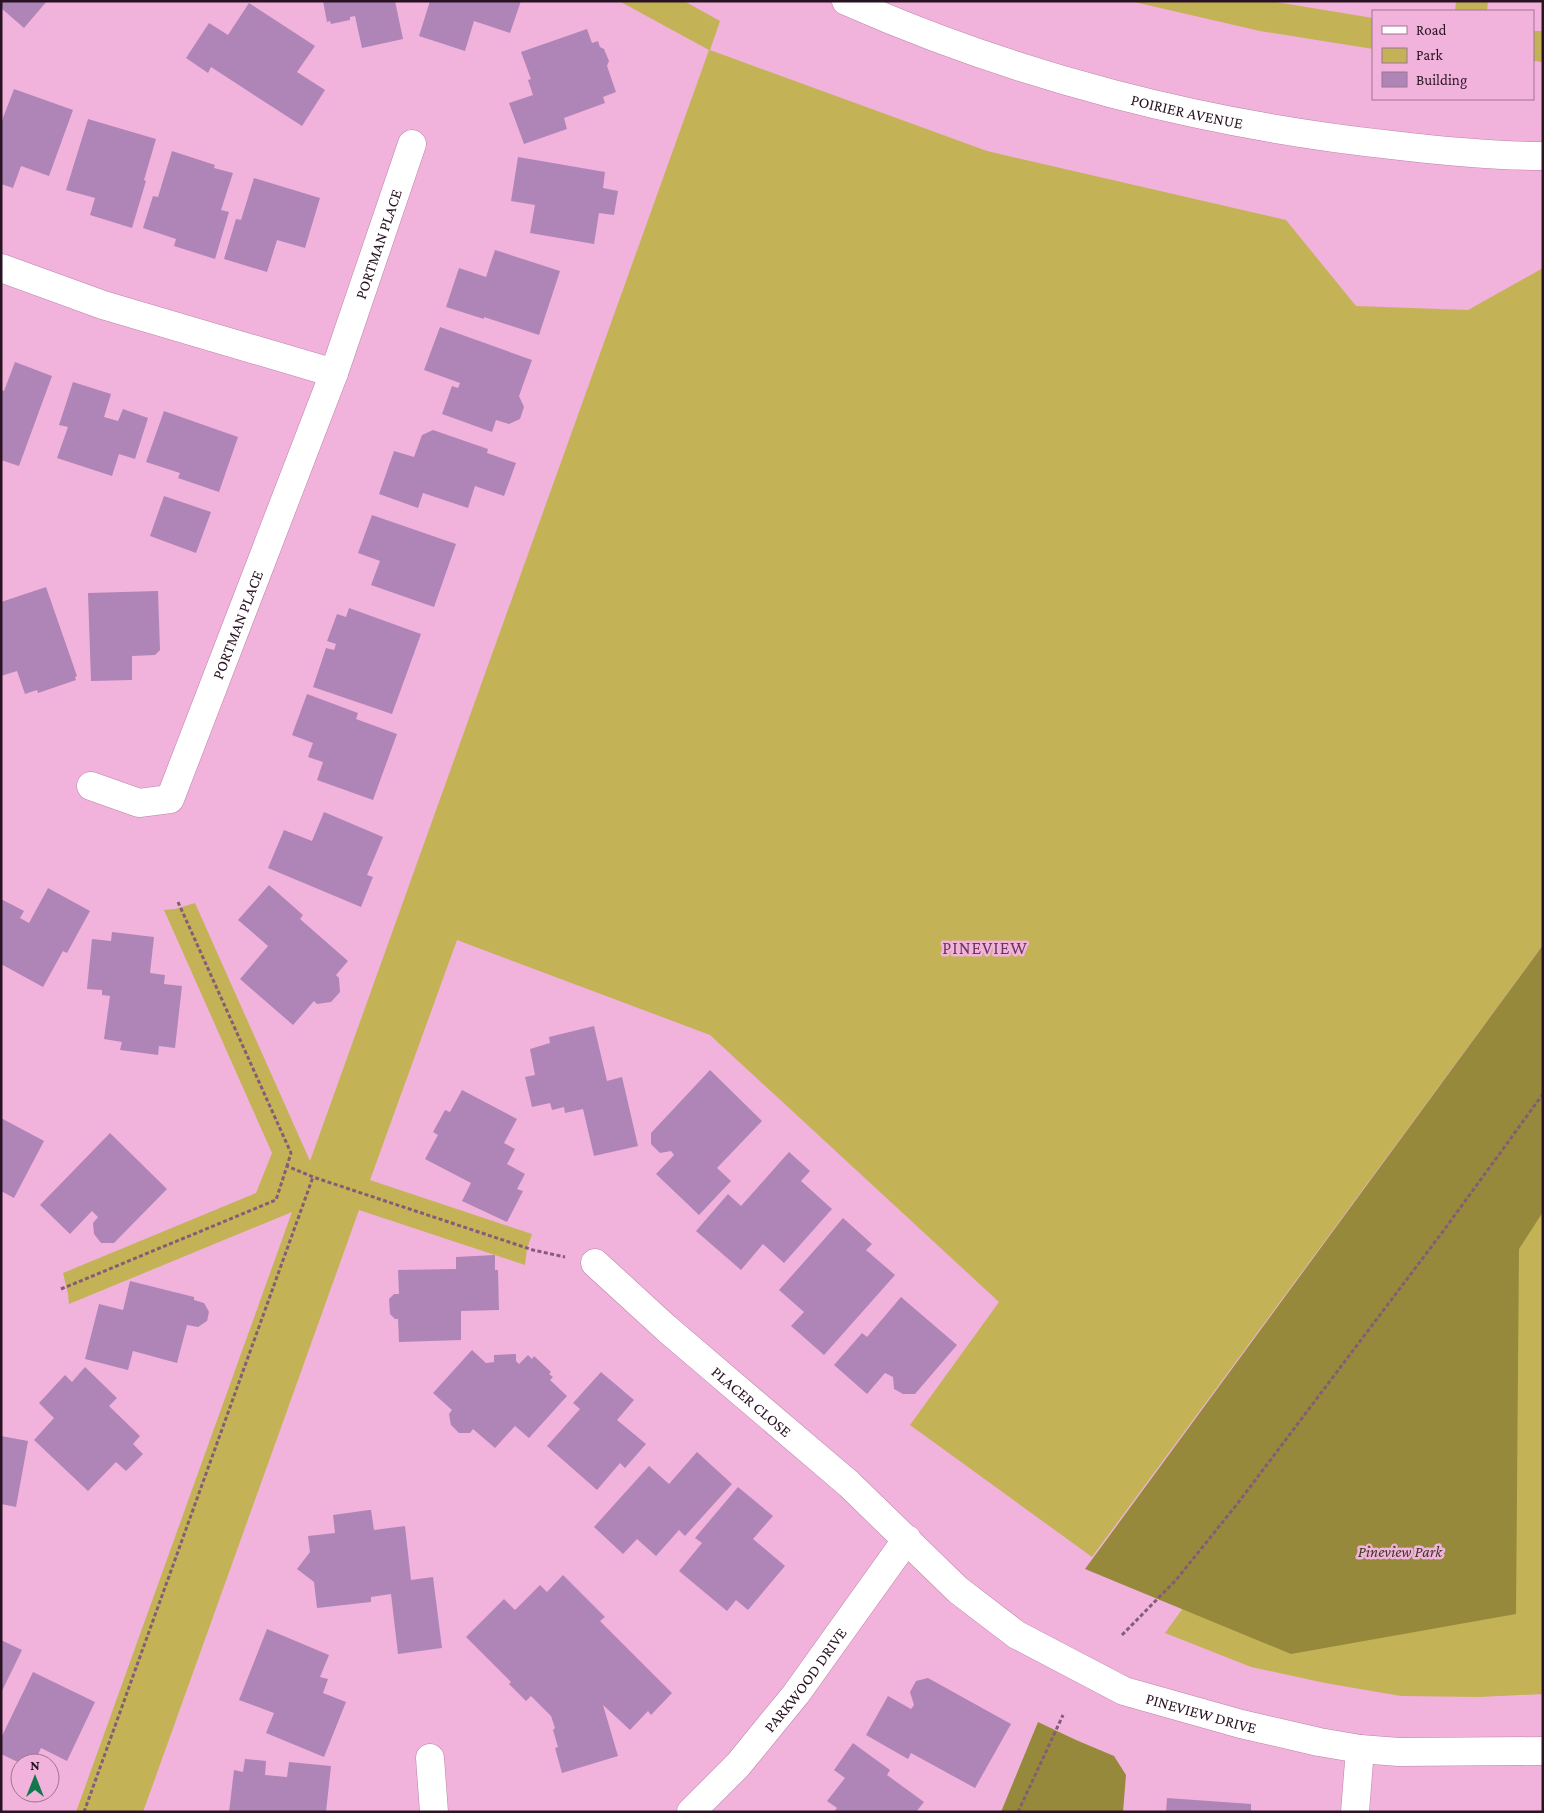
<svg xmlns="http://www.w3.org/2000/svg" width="1544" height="1813" font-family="'Crimson Pro',serif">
  <rect width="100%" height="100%" fill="#f1b3db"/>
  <path fill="#c3b356" d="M619 1H684L720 21 710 50 987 151 1286 220 1356 306 1468 310 1543 268V945L1092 1557 910 1425 999 1302 710 1035 457 940 370 1180 532 1234 527 1249 525 1265 359 1210 143 1812H76L292 1212 69 1304 68 1294 63 1273 256 1193 272 1153 164 910 175 909 195 903 310 1161 709 50Z
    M1130 1H1270L1373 18V49L1260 31Z
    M1456 1H1488L1487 11H1455Z
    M1533 31H1543V62L1533 61Z
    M1543 1111V1694L1479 1697 1401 1696 1325 1683 1251 1667 1165 1633Z"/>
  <path fill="#96893b" d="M1543 945V1212L1519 1249 1516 1614 1291 1654 1085 1569Z
    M1038 1722 1076 1740 1114 1756 1126 1775 1123 1812H1001Z"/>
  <path fill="#af85b8" d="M1 1H47L24 28 1 8Z
    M323 1H395L403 39 362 48 355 16 350 17V20L331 24 330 21 327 22Z
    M430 1H521L510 33 474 21 465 51 419 36Z
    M249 3 315 46 297 72 325 90 302 126 211 67 208 73 186 58 209 23 228 35Z
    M587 29 592 43 598 41 600 47 604 49 609 61 607 66 616 92 603 97 605 103 564 118 567 129 524 144 509 103 533 95 528 80 531 79 521 52Z
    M14 89 73 110 49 176 21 166 13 188 1 184V123Z
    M88 119 156 139 144 180 146 181 132 228 90 215 95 198 66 190Z
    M172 151 215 165 214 168 233 173 221 210 229 212 215 259 174 246 176 239 143 228 153 196 158 197Z
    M518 157 605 172 603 188 618 191 614 215 599 213 594 244 530 233 535 205 511 201Z
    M254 178 320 198 305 248 277 240 267 272 224 259 236 219 241 220Z
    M495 250 560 271 539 335 484 317V319L446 307 459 268 486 277Z
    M440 327 532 360 519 396 524 407 520 419 509 424 496 420 492 432 442 414 452 386 458 388 460 383 424 370Z
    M15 362 52 376 19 466 1 460V390L4 391Z
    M73 382 111 394 104 417 118 421 123 409 148 418 135 459 119 454 112 476 57 458 68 427 59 425Z
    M164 411 238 437 219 492 178 478 180 473 146 462Z
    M433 430 488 449 487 453 516 463 504 496 475 486 468 508 423 493 418 508 379 494 394 451 414 457 422 435Z
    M164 496 211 512 196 553 150 536Z
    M372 515 456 544 434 607 371 585 380 561 358 553Z
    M46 587 77 676 75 677 76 680 38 693 37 690 25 694 17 671 1 676V602Z
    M158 591 160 650 155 655 132 656V680L91 681 88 593Z
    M349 608 421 634 392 714 313 687 326 648 334 650 336 644 327 641 337 614 346 617Z
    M307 694 358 713 356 719 397 734 373 800 317 780 323 762 308 757 313 743 292 735Z
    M324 812 383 837 367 875 373 877 361 907 268 868 284 830 312 841Z
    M269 885 303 915 300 919 348 961 336 975 339 978 340 992 331 1002 317 1004 314 1001 293 1025 240 979 268 946 238 920Z
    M48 888 90 911 67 953 63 951 43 987 1 964V899L24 911 20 918 29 923Z
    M112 932 154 937 150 973 165 975 164 984 182 986 175 1048 159 1046 158 1055 120 1050 122 1042 104 1039 110 996 102 995V990L87 989 92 939 111 941Z
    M594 1026 607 1081 622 1077 638 1146 594 1156 583 1109 565 1113 564 1107 552 1110 550 1103 532 1107 525 1077 535 1075 530 1049 550 1043 549 1037Z
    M710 1070 762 1121 717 1168 731 1181 699 1215 656 1174 674 1155 671 1151 660 1153 651 1144V1133Z
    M462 1090 517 1119 504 1143 515 1149 507 1164 525 1174 517 1189 523 1191 507 1222 462 1201 471 1183 425 1159 438 1135 433 1132 445 1110 450 1112Z
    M1 1118 44 1141 14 1198 1 1191Z
    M110 1133 167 1189 114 1243H101L94 1234 93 1223 98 1217 92 1211 70 1234 40 1205Z
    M789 1152 810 1171 801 1181 832 1209 784 1263 763 1244 741 1270 696 1231 728 1194 741 1206Z
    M843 1218 872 1244 866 1250 895 1275 824 1355 791 1326 804 1312 779 1290Z
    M495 1255V1270H498L499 1310 461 1311V1340L399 1342 398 1319H395L390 1314 389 1299 394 1294H399L398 1270 456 1269V1257Z
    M130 1281 194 1297V1300L204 1303 209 1312 207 1321 198 1327 187 1325 177 1363 133 1351 128 1370 85 1359 99 1304 123 1310Z
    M901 1297 957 1345 915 1394H903L894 1389 893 1377 885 1373 867 1394 834 1365 862 1333 867 1337Z
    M472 1350 486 1363 494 1362V1355L516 1354V1361L519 1364 528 1355 532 1359 534 1356 551 1372 549 1374 553 1377 550 1380 567 1396 529 1438 515 1426 495 1448 473 1429 470 1433H459L451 1425 449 1414 452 1410 433 1393Z
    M85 1367 117 1398 109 1406 140 1436 133 1444 143 1454 126 1471 116 1462 88 1491 34 1440 54 1418 39 1403 65 1375 72 1382Z
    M601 1372 634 1400 617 1420 646 1444 625 1468 620 1463 597 1490 547 1446 580 1409 573 1403Z
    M1 1436 28 1441 16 1507 1 1504Z
    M697 1452 732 1484 685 1536 679 1530 656 1556 637 1539 623 1554 594 1527 649 1466 669 1484Z
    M738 1487 773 1516 753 1539 785 1566 748 1610 736 1600 727 1611 679 1571 702 1543 695 1538Z
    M369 1510H371L374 1530 405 1526 411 1580 433 1577 442 1648 398 1654 391 1594 371 1597V1602L317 1608 314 1582 297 1569 310 1552 308 1536 335 1533 333 1515Z
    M563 1575 605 1617 600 1621 672 1693 651 1715 648 1711 630 1730 603 1705 618 1756 562 1773 555 1748 558 1747 553 1730 555 1728 551 1716 531 1696 526 1701 509 1684 511 1682 466 1637 504 1599 515 1610 540 1585 547 1592Z
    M267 1629 329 1655 320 1677 328 1679 323 1693 346 1702 324 1757 266 1733 274 1713 239 1700Z
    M1 1640 22 1650 1 1693Z
    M33 1672 95 1702 67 1761 41 1748 34 1763H20L1 1754V1738Z
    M928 1678 1011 1724 975 1788 911 1753 908 1759 866 1735 888 1696 911 1709 914 1705 910 1692 916 1681Z
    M853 1743 890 1770 887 1775 924 1802 916 1812H834L837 1808 827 1801 845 1778 834 1770Z
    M245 1759 266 1761 265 1775 287 1777 289 1762 331 1766 326 1812H229L234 1770 243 1772Z
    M1167 1798 1251 1804V1812H1166Z"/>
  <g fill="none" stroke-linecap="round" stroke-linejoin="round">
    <defs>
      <g id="minor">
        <path d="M1 268 103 305 334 373"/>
        <path id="s1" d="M91 786 139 803 170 799 334 373 412 144"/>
        <path id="s2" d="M595 1263 666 1328 849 1484 958 1590 1017 1635 1124 1691 1241 1724 1319 1742 1360 1749 1399 1752 1543 1751"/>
        <path d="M430 1758 434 1812"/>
        <path id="s3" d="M691 1812 738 1765 796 1694 907 1539"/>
        <path d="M1355 1812 1360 1749"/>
      </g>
      <g id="major">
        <path id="s4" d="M846 1C1018 77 1205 125 1392 145 1442 151 1493 156 1543 156"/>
      </g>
    </defs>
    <use href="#minor" stroke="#bc82a8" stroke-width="29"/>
    <use href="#major" stroke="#bc82a8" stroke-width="29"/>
    <path stroke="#855c77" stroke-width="3" stroke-dasharray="4 2.5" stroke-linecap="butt" d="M178 902 291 1153 287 1166
      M61 1289 276 1200 287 1166 313 1177 533 1250 565 1257
      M1122 1635 1176 1580 1238 1503 1444 1230 1543 1094
      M84 1812 313 1177
      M1018 1812 1063 1715"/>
    <use href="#minor" stroke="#fff" stroke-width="28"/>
    <use href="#major" stroke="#fff" stroke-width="28"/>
  </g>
  <g text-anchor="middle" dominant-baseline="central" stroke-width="5" stroke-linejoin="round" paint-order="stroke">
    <g font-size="16" fill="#291322" stroke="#f1b3db">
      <text stroke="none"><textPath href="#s4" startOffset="359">POIRIER AVENUE</textPath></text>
      <text stroke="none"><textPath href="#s1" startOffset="675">PORTMAN PLACE</textPath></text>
      <text stroke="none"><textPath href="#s1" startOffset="269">PORTMAN PLACE</textPath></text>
      <text stroke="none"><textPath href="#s2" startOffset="209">PLACER CLOSE</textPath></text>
      <text stroke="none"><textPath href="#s3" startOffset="175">PARKWOOD DRIVE</textPath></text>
      <text stroke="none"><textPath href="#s2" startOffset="764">PINEVIEW DRIVE</textPath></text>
    </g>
    <g font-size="16" font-style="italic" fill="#3f3b22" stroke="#f1b3db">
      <text x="1400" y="1551">Pineview Park</text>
    </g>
    <g font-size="18" letter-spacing="1" fill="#6c385c" stroke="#f1b3db">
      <text x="985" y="948">PINEVIEW</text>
    </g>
  </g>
  <rect width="1544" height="1813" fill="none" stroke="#291322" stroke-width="5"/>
  <rect x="1372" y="10" width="162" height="90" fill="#f1b3db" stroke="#a17391"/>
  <rect x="1382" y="26" width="25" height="8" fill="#ffffff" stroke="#a17391"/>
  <text x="1416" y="35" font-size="15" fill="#291322">Road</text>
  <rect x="1382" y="48" width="25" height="15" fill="#c3b356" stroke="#a17391"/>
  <text x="1416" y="60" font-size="15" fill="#291322">Park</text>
  <rect x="1382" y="72" width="25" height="15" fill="#af85b8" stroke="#a17391"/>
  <text x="1416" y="85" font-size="15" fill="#291322">Building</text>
  <g transform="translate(35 1778)"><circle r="24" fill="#f1b3db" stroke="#a17391"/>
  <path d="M0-4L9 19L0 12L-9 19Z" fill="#12774f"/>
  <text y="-8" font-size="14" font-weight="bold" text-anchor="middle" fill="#291322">N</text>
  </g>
</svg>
